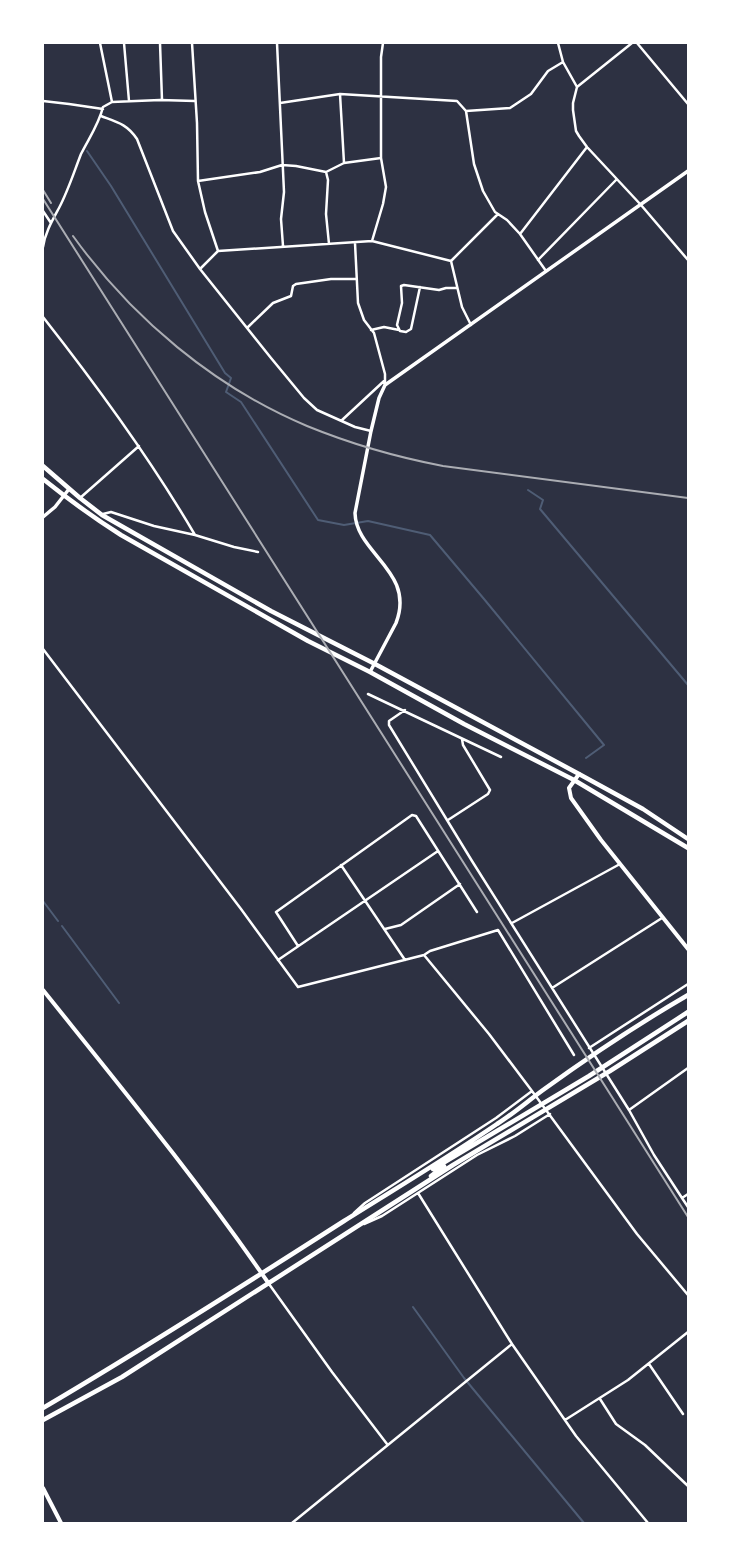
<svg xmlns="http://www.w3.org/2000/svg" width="731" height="1566" font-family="Inter,sans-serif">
  <rect width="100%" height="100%" fill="#2d3142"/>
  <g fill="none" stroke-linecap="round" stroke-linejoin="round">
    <path stroke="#4f5d75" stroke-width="2" d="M87 151 111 186 225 373 231 378 226 392 241 402 318 520 344 525 368 521 430 535 484 599 604 745 586 758
      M528 490 543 500 540 509 688 685
      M43 901 58 921
      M62 926 119 1003
      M413 1307 464 1378 584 1523"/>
    <path stroke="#fff" stroke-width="2.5" d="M100 43 112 102
      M124 43 129 101
      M160 43 162 100
      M192 43 197 123 198 181 205 212 218 251
      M277 43 284 192 281 219 283 246
      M558 43 563 62 577 87 573 103V110L576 131 579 136 587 147 641 205 688 260
      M637 43 688 104
      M577 87 632 43
      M340 94 344 163
      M43 101 69 104 103 109
      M280 103 340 94 457 101 466 111 474 164 483 191 495 212 507 220 520 234 546 271
      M466 111 510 108 531 94 548 71 563 62
      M101 116C117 122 127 124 137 139L173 231 200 269 271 358 304 398 317 410 355 427 371 431
      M326 172 344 163 381 158
      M198 181 260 172 282 165 296 166 326 172 328 180 326 214 329 244
      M43 211 51 223
      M520 234 587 147
      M372 241 383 204 386 187 381 158V57L383 43
      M355 243 358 303 364 320 374 333 385 374V384
      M43 247C45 233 52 221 59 208 68 191 74 172 81 154 89 138 99 124 103 107L112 102 160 100 195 101
      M538 260 616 180
      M451 261 462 307 471 325
      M451 261 498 214
      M200 269 218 251 372 241 451 261
      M420 287 411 329 406 332 400 331 397 325 402 303 401 286 404 285 439 290 446 288H457
      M43 317C98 387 150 458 195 535
      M247 328 273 303 291 296 293 286 296 284 331 279H356
      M371 330 384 327 399 330
      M341 421 384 381
      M80 498 139 446
      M103 514 111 512 154 526 195 535 234 547 258 552
      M43 649 241 909 298 987 424 955 430 951 498 930 574 1055
      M368 694 501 757
      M405 710 389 721V725L472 861 629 1110 688 1068
      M448 820 488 794 490 790 463 745 462 739
      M341 865 405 960
      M512 923 620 864
      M385 929 401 925 460 884
      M298 946 276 912 412 815 416 816 477 912
      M424 955 489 1034 532 1091 637 1234 688 1295
      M278 960 438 851
      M552 988 662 918
      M589 1048 688 984
      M629 1110 654 1155 682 1198 688 1194
      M418 1193 512 1344 576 1436 648 1523
      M682 1198 688 1207
      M354 1213 365 1203 496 1118 532 1091
      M364 1224 382 1216 477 1155 515 1136 550 1114
      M269 1284 332 1372 387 1444
      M649 1364 683 1414
      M600 1399 616 1424 645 1445 688 1486
      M565 1420 628 1380 688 1332
      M292 1523 512 1344"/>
    <path stroke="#fff" stroke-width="3.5" d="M43 517 55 507 69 489
      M370 672 396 623C416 571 356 554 355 513L371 431 379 398 385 385 688 171"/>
    <path stroke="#fff" stroke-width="4" d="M579 774 569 788 571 798 601 840 688 949
      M43 990C120 1086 199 1182 269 1284
      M43 1488 61 1523"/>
    <path stroke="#fff" stroke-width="4.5" d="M433 1169 589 1076 688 1012
      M431 1176 444 1166
      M43 1408C145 1348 244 1285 344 1221 395 1189 447 1158 497 1124 513 1114 528 1101 543 1090 590 1056 638 1024 688 995
      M43 1420 122 1377 453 1165 610 1071 688 1021"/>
    <path stroke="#fff" stroke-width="4.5" d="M43 466 80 498 102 515 271 611 375 664 579 774 643 809 688 839
      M43 479C68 499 94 518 121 535L308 641 370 672 464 724 574 780 688 848"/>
    <path stroke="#abadb3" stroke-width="2" d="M43 190 51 203
      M43 199 688 1217
      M73 236C132 318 214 387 307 426 351 444 396 457 443 466L688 498"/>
  </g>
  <rect width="731" height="1566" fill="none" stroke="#ffffff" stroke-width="88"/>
</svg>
